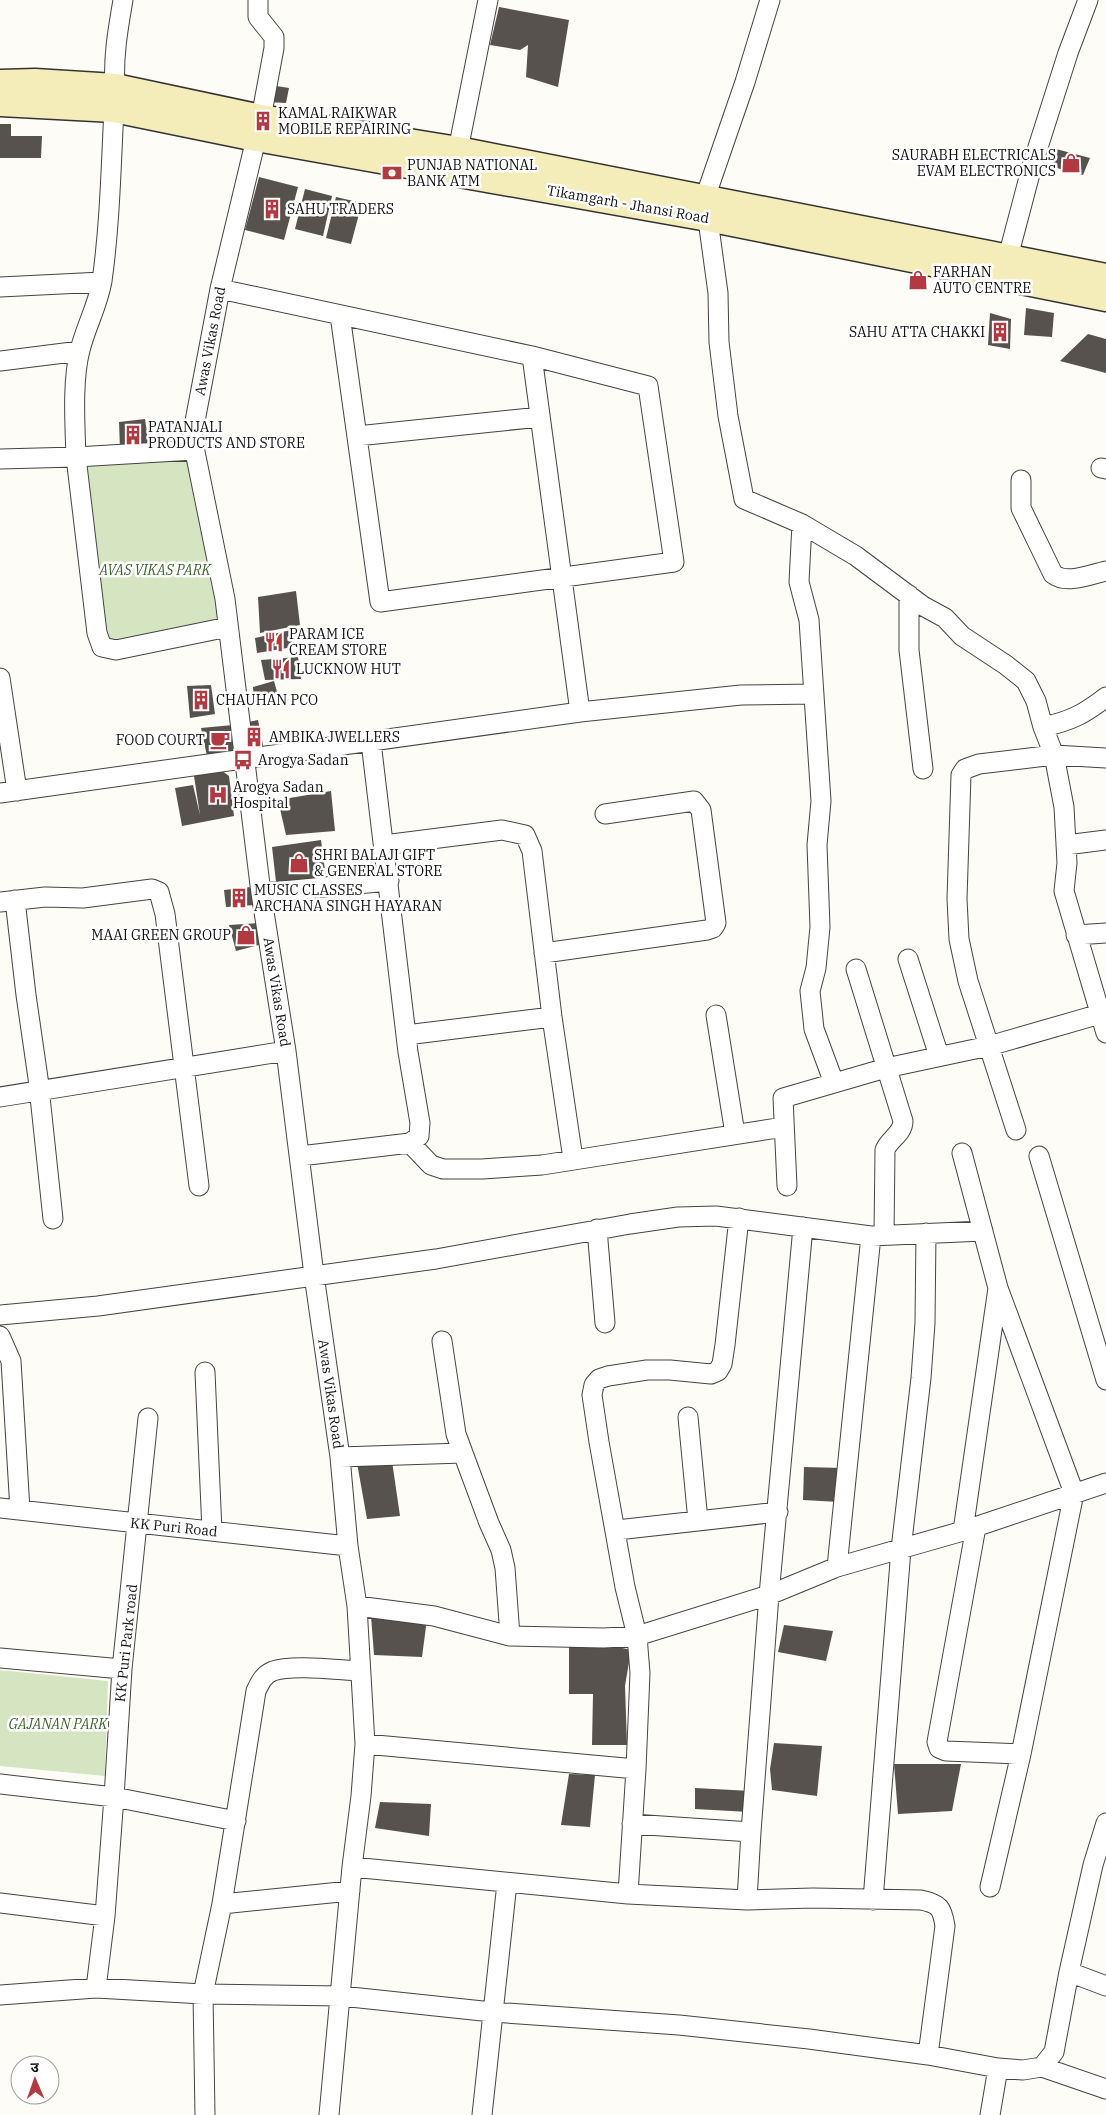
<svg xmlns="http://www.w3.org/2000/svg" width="1106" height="2115" font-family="'IBM Plex Serif','Noto Sans Devanagari',serif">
  <rect width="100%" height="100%" fill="#fefcf6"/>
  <path fill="#d5e5c2" d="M189 455 224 620 108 648 81 462Z
    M0 1670 108 1681 105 1776 0 1766Z"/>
  <path fill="#58524e" d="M499 7 569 20 558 87 526 77 528 45 520 50 490 45Z
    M270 85 289 88 286 103 267 102Z
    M0 124H11V136H42L41 158H0Z
    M1056 149 1090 158 1083 175 1053 167Z
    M259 177 298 187 284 240 245 230Z
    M305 189 332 196 323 236 295 229Z
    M336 197 362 203 351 244 326 238Z
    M1026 308 1054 313 1052 337 1024 335Z
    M990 313 1011 319 1010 349 988 345Z
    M1088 334 1106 339V373L1060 361Z
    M145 419 149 447 120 449 119 422Z
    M296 591 300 625 260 633 258 597Z
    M291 630 293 647 257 653 255 638Z
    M298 657 301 679 265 680 261 660Z
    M274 681 279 699 254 704 253 687Z
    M211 685 215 714 190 718 187 686Z
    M258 720 264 750 248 752 243 723Z
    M233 725 238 752 207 756 201 728Z
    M221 770 229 776 234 816 182 826 175 788 193 785 200 815 194 776Z
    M331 791 335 831 286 835 278 800Z
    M321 840 326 878 276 882 272 847Z
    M251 887 255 905 226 907 224 890Z
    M258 923 263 944 236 951 229 925Z
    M392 1461 400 1516 367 1519 357 1463Z
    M804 1467 843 1468 839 1502 803 1500Z
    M371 1616 427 1619 422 1657 374 1655Z
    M784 1625 833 1631 826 1661 778 1652Z
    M569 1640 597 1642 631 1650 625 1686 627 1745H592L593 1694H569Z
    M774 1743 822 1746 817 1796 772 1790 770 1769Z
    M894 1764H961L952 1811 898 1814Z
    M569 1774 595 1775 590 1827 561 1825Z
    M695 1788 751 1791 749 1812 695 1809Z
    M380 1802 431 1804 429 1836 375 1828Z"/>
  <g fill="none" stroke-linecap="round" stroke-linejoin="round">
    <defs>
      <path id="street" d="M258 0V17L274 37V48L261 118 220 289 192 437 225 599 261 893 286 1051 314 1275 340 1457 348 1546 357 1606 365 1744 361 1796 352 1867 329 2115
        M770 0 745 82 705 198 718 293 719 342 728 416 744 499 802 524 856 556 923 606 945 618 962 636 1006 665 1026 681 1036 701 1043 727 1054 755 1064 807 1067 863 1064 891 1106 1033
        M115 87C113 57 118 29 123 0
        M114 109C111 166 110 224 102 281 98 305 86 326 80 350 72 381 75 425 76 457L194 450
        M458 150 488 0
        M1008 257 1032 166 1068 53 1088 0
        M0 287 102 282
        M220 289 532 356 580 712
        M340 315 380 602 674 562 648 386 532 356
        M0 361 80 351
        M357 436 540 417
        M0 459 76 457 97 633 102 647 116 650 228 627
        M1101 468 1106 469
        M1021 480V508L1053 574C1067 585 1091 574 1106 571
        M802 524 799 582 809 620 821 801 817 845 820 927 816 968 810 991 814 1029 834 1083
        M909 595V650L923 769
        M0 678 17 791
        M1043 727C1071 721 1084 714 1106 697
        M0 793 580 712 741 695 814 694
        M384 845 502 830 525 835 532 851 552 1017 573 1159
        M1066 845 1106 840
        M261 893 389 881
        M15 900 26 995 38 1078 53 1219
        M0 902 45 897 83 898 152 889 159 892 165 914 199 1186
        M1076 935 1106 933
        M544 953 707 930 713 928 716 923 701 810 694 801 605 814
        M908 959 939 1056
        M856 969 903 1121C903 1134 889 1139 885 1150L884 1235
        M716 1015 735 1134
        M406 1035 552 1017
        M0 1097 286 1051
        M1016 1130 968 981 959 939 957 899 961 775 965 769 979 764 1054 755 1106 758
        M410 1143 431 1165 443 1169H482L542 1165 784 1127
        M962 1153 998 1288 963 1531
        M300 1156 410 1143 419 1136 420 1123 408 1052 371 742
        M1039 1156 1106 1380
        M787 1186 783 1098 886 1068 989 1046 1100 1014
        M597 1229 605 1323
        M0 1315 98 1306 436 1259 630 1224 678 1217 716 1216 871 1236 983 1231
        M0 1336 11 1361 20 1510
        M442 1341 456 1434 463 1453
        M205 1372 212 1531
        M688 1417 698 1521
        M340 1457 463 1453 489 1523 501 1550 505 1568 510 1636
        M0 1508 348 1546
        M976 1527 937 1742 939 1748 946 1751 1021 1754
        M617 1530 778 1512
        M837 1567 871 1236
        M357 1606 434 1616 510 1636 604 1638 637 1636 769 1595 837 1567 963 1531 1106 1483
        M0 1658 122 1669
        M365 1744 636 1769 640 1673 637 1636 625 1587 599 1442 592 1395 594 1385 599 1379 608 1376 647 1370H670L711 1374 718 1371 722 1364 725 1345 739 1218
        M0 1784 114 1797 122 1669 148 1418
        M632 1824 751 1832 769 1595 803 1227
        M352 1867 628 1894 747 1900 813 1898 921 1900C940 1904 942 1908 945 1926L928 2055
        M990 1887 1021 1754 1074 1493 998 1288
        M628 1894 636 1769
        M747 1900 751 1832
        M873 1900 901 1549 921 1378 925 1323 926 1233
        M0 1903 105 1916
        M222 1904 350 1891
        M1069 1972 1106 1986
        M96 1988 105 1916 114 1797 236 1821
        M0 1995 96 1988 203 1994 341 1996 492 2012 679 2025 809 2039 928 2055 998 2068 1023 2070 1042 2067 1054 2052 1069 1972 1093 1865 1106 1823
        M1042 2067 1106 2089
        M205 2115 203 1994 222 1904 256 1691C260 1683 263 1675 273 1671 292 1664 338 1670 360 1671
        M482 2115 507 1883
        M990 2115 998 2068"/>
      <path id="secondary" d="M0 83 35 82 115 87 261 118 458 150 1106 277
        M0 103 114 109 256 138 708 218 1106 298"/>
    </defs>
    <use href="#street" stroke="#444" stroke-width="21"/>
    <use href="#secondary" stroke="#333" stroke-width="29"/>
    <use href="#street" stroke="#fff" stroke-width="19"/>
    <use href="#secondary" stroke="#f5edb9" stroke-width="26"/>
  </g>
  <defs>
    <symbol id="building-bare" viewBox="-9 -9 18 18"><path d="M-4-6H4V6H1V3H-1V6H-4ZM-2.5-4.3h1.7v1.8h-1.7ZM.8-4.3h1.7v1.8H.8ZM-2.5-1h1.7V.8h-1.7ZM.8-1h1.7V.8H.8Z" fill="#b13942" stroke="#fff" stroke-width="2.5" paint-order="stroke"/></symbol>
    <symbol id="shop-bare" viewBox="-9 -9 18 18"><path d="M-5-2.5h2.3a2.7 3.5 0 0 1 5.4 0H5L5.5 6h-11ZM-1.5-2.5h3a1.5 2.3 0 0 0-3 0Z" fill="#b13942" stroke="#fff" stroke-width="2.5" paint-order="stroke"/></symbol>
    <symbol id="bank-bare" viewBox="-9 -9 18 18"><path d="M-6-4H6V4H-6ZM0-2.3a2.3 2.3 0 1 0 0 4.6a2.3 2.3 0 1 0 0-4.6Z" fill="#b13942" stroke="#fff" stroke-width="2.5" paint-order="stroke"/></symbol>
    <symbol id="restaurant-bare" viewBox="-9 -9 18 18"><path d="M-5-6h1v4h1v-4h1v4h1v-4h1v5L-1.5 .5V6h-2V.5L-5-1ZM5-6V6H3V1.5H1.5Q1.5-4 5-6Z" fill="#b13942" stroke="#fff" stroke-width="2.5" paint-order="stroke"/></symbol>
    <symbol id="cafe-bare" viewBox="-9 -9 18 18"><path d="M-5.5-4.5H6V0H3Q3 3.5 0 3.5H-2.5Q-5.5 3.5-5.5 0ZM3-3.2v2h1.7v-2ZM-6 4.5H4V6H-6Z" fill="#b13942" stroke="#fff" stroke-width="2.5" paint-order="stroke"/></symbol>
    <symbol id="bus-bare" viewBox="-9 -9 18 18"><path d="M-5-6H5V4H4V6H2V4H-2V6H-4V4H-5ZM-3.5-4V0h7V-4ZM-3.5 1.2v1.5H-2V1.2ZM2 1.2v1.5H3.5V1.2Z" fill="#b13942" stroke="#fff" stroke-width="2.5" paint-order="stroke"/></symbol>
    <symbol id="hospital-bare" viewBox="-9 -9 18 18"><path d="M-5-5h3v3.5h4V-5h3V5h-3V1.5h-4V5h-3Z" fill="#b13942" stroke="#fff" stroke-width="2.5" paint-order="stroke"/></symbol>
  </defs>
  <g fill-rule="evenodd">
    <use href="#building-bare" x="249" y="107" width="28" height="28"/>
    <use href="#shop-bare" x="1057" y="149" width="28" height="28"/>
    <use href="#bank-bare" x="378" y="159" width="28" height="28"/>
    <use href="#building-bare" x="258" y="195" width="28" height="28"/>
    <use href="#shop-bare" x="904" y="266" width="28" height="28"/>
    <use href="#building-bare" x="986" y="318" width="28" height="28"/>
    <use href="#building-bare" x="119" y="421" width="28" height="28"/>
    <use href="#restaurant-bare" x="260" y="628" width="28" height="28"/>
    <use href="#restaurant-bare" x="267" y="655" width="28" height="28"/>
    <use href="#building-bare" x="187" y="686" width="28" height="28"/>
    <use href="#building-bare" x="240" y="723" width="28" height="28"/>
    <use href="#cafe-bare" x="206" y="726" width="28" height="28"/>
    <use href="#bus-bare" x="229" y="746" width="28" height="28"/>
    <use href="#hospital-bare" x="204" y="781" width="28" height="28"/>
    <use href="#shop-bare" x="285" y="849" width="28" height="28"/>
    <use href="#building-bare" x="225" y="884" width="28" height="28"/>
    <use href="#shop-bare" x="232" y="921" width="28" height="28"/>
  </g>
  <g text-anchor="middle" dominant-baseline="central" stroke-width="5" stroke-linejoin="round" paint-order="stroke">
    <g font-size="14" fill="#111" stroke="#fff" text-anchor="start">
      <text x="278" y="113">KAMAL RAIKWAR<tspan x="278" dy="16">MOBILE REPAIRING</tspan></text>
      <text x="1056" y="155" text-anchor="end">SAURABH ELECTRICALS<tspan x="1056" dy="16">EVAM ELECTRONICS</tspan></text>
      <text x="407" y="165">PUNJAB NATIONAL<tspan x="407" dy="16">BANK ATM</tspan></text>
      <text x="287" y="209">SAHU TRADERS</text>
      <text x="933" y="272">FARHAN<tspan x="933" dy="16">AUTO CENTRE</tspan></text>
      <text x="985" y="332" text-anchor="end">SAHU ATTA CHAKKI</text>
      <text x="148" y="427">PATANJALI<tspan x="148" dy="16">PRODUCTS AND STORE</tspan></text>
      <text x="289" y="634">PARAM ICE<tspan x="289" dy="16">CREAM STORE</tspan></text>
      <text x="296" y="669">LUCKNOW HUT</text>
      <text x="216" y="700">CHAUHAN PCO</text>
      <text x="269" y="737">AMBIKA JWELLERS</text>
      <text x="205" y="740" text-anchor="end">FOOD COURT</text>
      <text x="258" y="760">Arogya Sadan</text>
      <text x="233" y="787">Arogya Sadan<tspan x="233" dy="16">Hospital</tspan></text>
      <text x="314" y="855">SHRI BALAJI GIFT<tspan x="314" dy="16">&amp; GENERAL STORE</tspan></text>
      <text x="254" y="890">MUSIC CLASSES<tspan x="254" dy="16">ARCHANA SINGH HAYARAN</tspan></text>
      <text x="231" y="935" text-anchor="end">MAAI GREEN GROUP</text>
    </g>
    <g font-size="14" fill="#111" stroke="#fff">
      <text transform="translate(628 204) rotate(10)">Tikamgarh - Jhansi Road</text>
      <text transform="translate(210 341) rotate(-79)">Awas Vikas Road</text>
      <text transform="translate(277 992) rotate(81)">Awas Vikas Road</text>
      <text transform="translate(331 1394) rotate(82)">Awas Vikas Road</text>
      <text transform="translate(174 1527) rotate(6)">KK Puri Road</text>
      <text transform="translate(126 1643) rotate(-84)">KK Puri Park road</text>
    </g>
    <g font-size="14" font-style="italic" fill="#366228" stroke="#fff">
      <text x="155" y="570">AVAS VIKAS PARK</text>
      <text x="58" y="1724">GAJANAN PARK</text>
    </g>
  </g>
  <g transform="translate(35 2080) rotate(358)"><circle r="24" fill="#ffffff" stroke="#a0a0a0"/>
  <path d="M0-4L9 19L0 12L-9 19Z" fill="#b13942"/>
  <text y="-8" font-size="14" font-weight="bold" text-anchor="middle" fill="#111111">उ</text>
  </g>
</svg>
